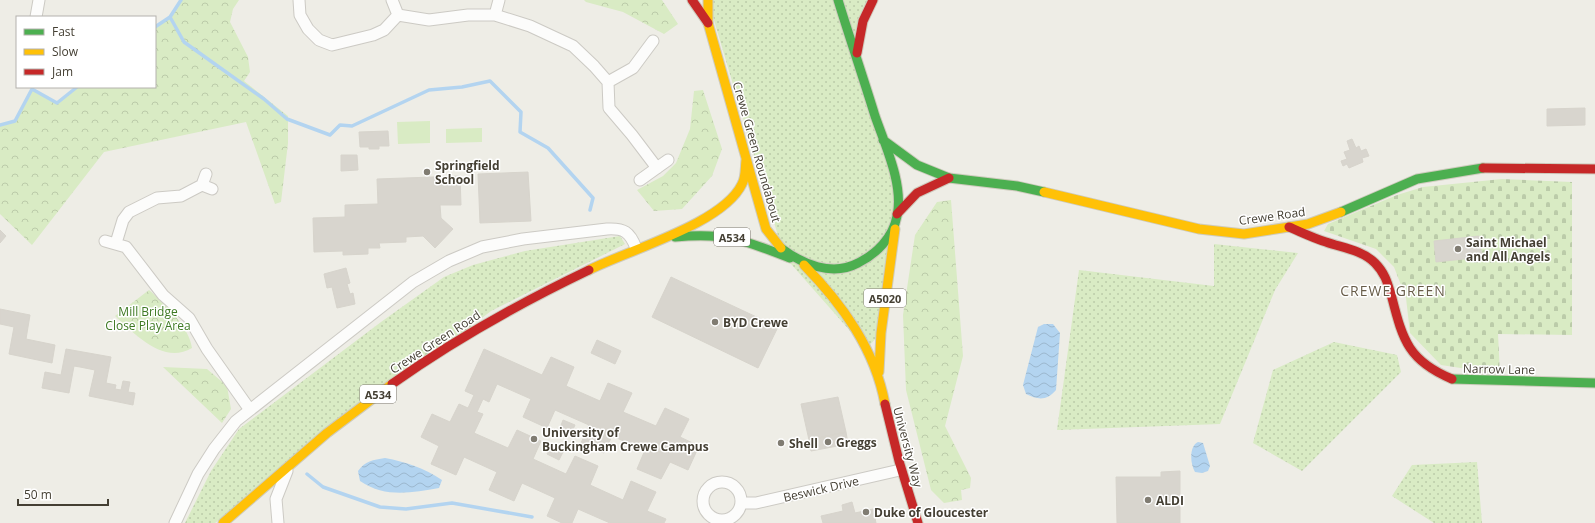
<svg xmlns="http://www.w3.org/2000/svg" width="1595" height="523" font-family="'Open Sans',sans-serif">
  <defs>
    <pattern id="grass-dots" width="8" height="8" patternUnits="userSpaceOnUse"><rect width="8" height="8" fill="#d9ebc4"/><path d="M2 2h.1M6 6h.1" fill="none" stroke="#bbcba9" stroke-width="1.8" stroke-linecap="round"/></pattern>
    <pattern id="forest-crowns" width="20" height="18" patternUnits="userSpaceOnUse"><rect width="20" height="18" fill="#d9ebc4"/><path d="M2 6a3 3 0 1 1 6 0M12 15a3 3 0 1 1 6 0" fill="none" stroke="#bbcba9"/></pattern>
    <pattern id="cemetery-stones" width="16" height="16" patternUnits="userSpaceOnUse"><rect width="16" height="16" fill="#d9ebc4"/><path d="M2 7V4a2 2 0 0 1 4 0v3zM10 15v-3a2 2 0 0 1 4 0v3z" fill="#bbcba9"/></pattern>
    <pattern id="water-waves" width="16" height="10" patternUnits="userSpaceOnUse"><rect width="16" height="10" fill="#b3d4f0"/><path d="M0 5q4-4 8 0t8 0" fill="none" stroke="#9bb7ce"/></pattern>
  </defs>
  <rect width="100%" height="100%" fill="#eeede6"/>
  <path fill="url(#grass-dots)" d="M708 0H873L857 54 897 184 881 333 866 349 784 256Z
    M620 236 625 244 491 311 215 523H185L211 471 239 429 381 322 444 277 473 265 525 251Z
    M1214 244 1298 253 1275 290 1220 424 1057 430 1079 270 1214 286Z
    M1334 342 1397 355 1401 372 1302 471 1253 443 1273 370Z
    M1477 462 1482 523H1434L1392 496 1412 465Z"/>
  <path fill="url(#forest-crowns)" d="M181 0H239L233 9 230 22 248 57 250 72 244 81 288 116V143L281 202 275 204 246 122 104 152 32 245 0 214V125L15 121 32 89 57 103 77 87H155V27L170 17Z
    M584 0H662L678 24 664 34 623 12 586 2Z
    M703 90 722 149 712 176 682 209 654 211 637 190 663 176 676 163 690 129 694 91Z
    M951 200 963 356 945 426 971 478 970 488 961 490 962 500 944 503 931 490 906 390 903 315 915 235 937 202Z
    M149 290C164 303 190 328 192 348 163 365 135 334 115 316Z
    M163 367 207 369 227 386 231 409 222 423Z"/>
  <path fill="url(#cemetery-stones)" d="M1502 179 1572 182V335L1498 334 1500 374 1441 365 1410 333 1406 298 1394 267 1376 249 1324 231 1328 224 1397 195 1423 187Z"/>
  <path fill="#d9ebc4" d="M430 121V143L398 144 397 122Z
    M482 128V142L446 143V129Z"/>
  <path fill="url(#water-waves)" d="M1044 324H1053L1060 333 1056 390C1047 401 1038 400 1026 394L1023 385 1038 327Z
    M1198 442 1203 443 1210 466 1208 471 1202 473 1195 472C1190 464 1189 446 1198 442Z
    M385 458C406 462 424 468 442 480L439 488C411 493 385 498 360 481L358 471C365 461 373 460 385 458Z"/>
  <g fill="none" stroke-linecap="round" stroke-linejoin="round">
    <path stroke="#b3d4f0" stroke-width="3.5" d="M170 17 184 42 264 99 287 119 330 135 340 125 352 126 429 90 462 87 490 81 521 112 520 132 548 148 593 198 590 210
      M155 27 170 17 181 0
      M0 125 15 121 32 89 57 103 77 87
      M307 474 323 487 380 507 406 509 452 503 532 517"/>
  </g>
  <path fill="#d8d5ce" stroke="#d7d4cc" d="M1585 108V125L1547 126V109Z
    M388 131 389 146H379V149H369V147H360L359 132Z
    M1352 139 1356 148 1359 146 1361 151 1366 149 1369 156 1362 158 1363 162 1349 168 1347 164 1343 166 1341 161 1347 159 1344 152 1350 150 1347 141Z
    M341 155H357L358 170 341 171Z
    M528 172 531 221 480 223 478 174Z
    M460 176 461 205H440L441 218 453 229 435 248 423 236 406 237V242L379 243 380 248H368V254L343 255V251L314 252 313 218 345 217V205L378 204 377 179Z
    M0 230 6 236 0 243Z
    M1479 236 1482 257 1436 262 1434 241Z
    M346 268 350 283 347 284 350 294 353 293 355 304 337 308 332 287 327 288 324 274Z
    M671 277 778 327 758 368 652 317Z
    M0 309 30 315 26 339 55 345 52 363 9 354 14 327 0 324Z
    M597 340 621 351 615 364 591 353Z
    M66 349 111 357 106 383 116 385 115 389 121 390 123 381 130 382 128 392 135 393 133 405 89 396 95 370 80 367 74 366 69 393 42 388 45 372 61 375Z
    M484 349 542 375 551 357 574 367 566 386 600 401 608 383 632 393 623 412 656 426 665 408 689 419 680 437 699 446 688 470 670 462 661 479 637 469 645 450 612 436 604 453 581 443 589 425 555 410 547 428 523 417 531 399 497 384 489 402 483 399 477 412 483 414 474 433 508 448 517 430 541 441 533 459 566 474 575 456 598 466 590 485 623 500 631 481 656 492 647 511 666 519 664 523H610L578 509 572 523H562L547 516 555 498 522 483 514 501 489 490 497 472 464 457 456 475 431 464 439 446 421 437 432 414 450 422 459 404 468 408 474 395 465 391Z
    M838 397 846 432 809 440 801 404Z
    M563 420 575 425 570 436 559 431Z
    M846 432 848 444 811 451 809 440Z
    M552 444 564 450 559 460 547 454Z
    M1180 471V523H1117L1116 477H1161V472Z
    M852 502 855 513 873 509 876 523H823L821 516 843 511 842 505Z"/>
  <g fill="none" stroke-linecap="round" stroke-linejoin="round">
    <defs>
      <path id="street" d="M299 0 300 15 308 29 319 40 332 45 373 35 384 30 398 15
        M392 0 398 15 429 20 468 15H495L530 26 573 46 594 66 608 82 609 108 632 135 657 168
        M495 15 499 0
        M36 17 39 0
        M608 82 633 68 653 41
        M206 174 202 185 212 189
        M640 180 668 160
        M105 241 126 247 163 295 189 318 207 349 250 410
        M116 243 123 220 129 212 157 198 181 196 202 185
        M703 501a19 19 0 1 1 38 0a19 19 0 1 1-38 0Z
        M741 503H756L900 470
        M175 523 198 474 214 449 236 421 413 282 449 261 482 247 523 239 607 229C624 228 630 232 636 248
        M278 523 276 499 287 471"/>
      <path id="fast" d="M883 140 917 165 949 178 1017 186 1044 192
        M1341 212 1417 179 1483 168
        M675 237C725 232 744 240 790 258
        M781 248C802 264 832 277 858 263 876 254 893 238 897 216 904 185 885 145 875 116 863 77 850 39 838 0
        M1452 379 1595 383"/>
      <path id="slow" d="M708 0V23L766 229 781 248
        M1044 192 1199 229 1244 234 1308 224 1341 212
        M804 265C842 304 875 349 885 404
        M589 270C628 250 723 224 742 184 746 177 745 168 746 160
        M879 372 881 333 895 229
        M223 523 327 433 392 384"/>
      <path id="jam" d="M692 0 708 23
        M857 53 863 21 873 0
        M1483 168 1595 169
        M897 214 917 193 949 178
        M1289 227C1301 232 1313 238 1326 242 1343 248 1362 250 1375 263 1386 274 1388 285 1392 298 1403 341 1409 361 1452 379
        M392 384C454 340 520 303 589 270
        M885 404 899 461 918 523"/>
    </defs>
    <use href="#street" stroke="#cccac4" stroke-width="13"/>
    <use href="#fast" stroke="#cecbbd" stroke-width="11"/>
    <use href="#slow" stroke="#cecbbd" stroke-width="11"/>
    <use href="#jam" stroke="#cecbbd" stroke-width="11"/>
    <use href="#street" stroke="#fcfcfb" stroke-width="11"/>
    <use href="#fast" stroke="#4caf50" stroke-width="9"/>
    <use href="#slow" stroke="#ffc107" stroke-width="9"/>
    <use href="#jam" stroke="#c62828" stroke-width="9"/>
  </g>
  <g fill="#807c72" stroke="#fff" stroke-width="1.5">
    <circle cx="427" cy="172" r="4"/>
    <circle cx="1458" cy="249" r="4"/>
    <circle cx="715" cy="322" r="4"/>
    <circle cx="534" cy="439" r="4"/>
    <circle cx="828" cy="442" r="4"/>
    <circle cx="781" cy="443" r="4"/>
    <circle cx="1148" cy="500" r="4"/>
    <circle cx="866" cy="512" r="4"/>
  </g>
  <g text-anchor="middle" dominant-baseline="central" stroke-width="3" stroke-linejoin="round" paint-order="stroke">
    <g fill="#fff" stroke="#7c7970" stroke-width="1">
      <rect x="714" y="228" width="36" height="18" rx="3"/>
      <rect x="864" y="289" width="42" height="18" rx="3"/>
      <rect x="360" y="385" width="36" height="18" rx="3"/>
    </g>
    <g font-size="11" font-weight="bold" fill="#443f33">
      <text x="732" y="237">A534</text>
      <text x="885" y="298">A5020</text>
      <text x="378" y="394">A534</text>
    </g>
    <g font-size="12" fill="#443f33" stroke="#fff">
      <text transform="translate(757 152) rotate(74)">Crewe Green Roundabout</text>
      <text transform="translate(1272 216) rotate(-8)">Crewe Road</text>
      <text transform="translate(435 342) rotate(-33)">Crewe Green Road</text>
      <text transform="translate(1499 369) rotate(1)">Narrow Lane</text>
      <text transform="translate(908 447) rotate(75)">University Way</text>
      <text transform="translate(821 489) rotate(-13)">Beswick Drive</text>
    </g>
    <g font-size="12" font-weight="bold" fill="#443f33" stroke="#fff" text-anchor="start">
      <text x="435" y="165">Springfield<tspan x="435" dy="14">School</tspan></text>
      <text x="1466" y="242">Saint Michael<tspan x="1466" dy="14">and All Angels</tspan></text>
      <text x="723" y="322">BYD Crewe</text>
      <text x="542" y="432">University of<tspan x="542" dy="14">Buckingham Crewe Campus</tspan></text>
      <text x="836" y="442">Greggs</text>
      <text x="789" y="443">Shell</text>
      <text x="1156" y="500">ALDI</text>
      <text x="874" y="512">Duke of Gloucester</text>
    </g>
    <g font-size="12" fill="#3e7923" stroke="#fff">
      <text x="148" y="311">Mill Bridge<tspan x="148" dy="14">Close Play Area</tspan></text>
    </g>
    <g font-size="14" letter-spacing="1" fill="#685d49" stroke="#fff">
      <text x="1393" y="290">CREWE GREEN</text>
    </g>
  </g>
  <rect x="16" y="16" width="140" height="72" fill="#ffffff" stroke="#b4b2ad"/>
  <rect x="24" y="29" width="20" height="6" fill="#4caf50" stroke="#b4b2ad"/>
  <text x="52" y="36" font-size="12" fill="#443f33">Fast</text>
  <rect x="24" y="49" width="20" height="6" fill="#ffc107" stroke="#b4b2ad"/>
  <text x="52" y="56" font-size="12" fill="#443f33">Slow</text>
  <rect x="24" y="69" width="20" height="6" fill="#c62828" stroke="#b4b2ad"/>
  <text x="52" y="76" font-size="12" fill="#443f33">Jam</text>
  <path d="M18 499v6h90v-6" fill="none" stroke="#443f33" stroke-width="2"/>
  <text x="24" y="499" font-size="12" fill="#443f33" stroke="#ffffff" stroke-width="3" paint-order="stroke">50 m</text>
</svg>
